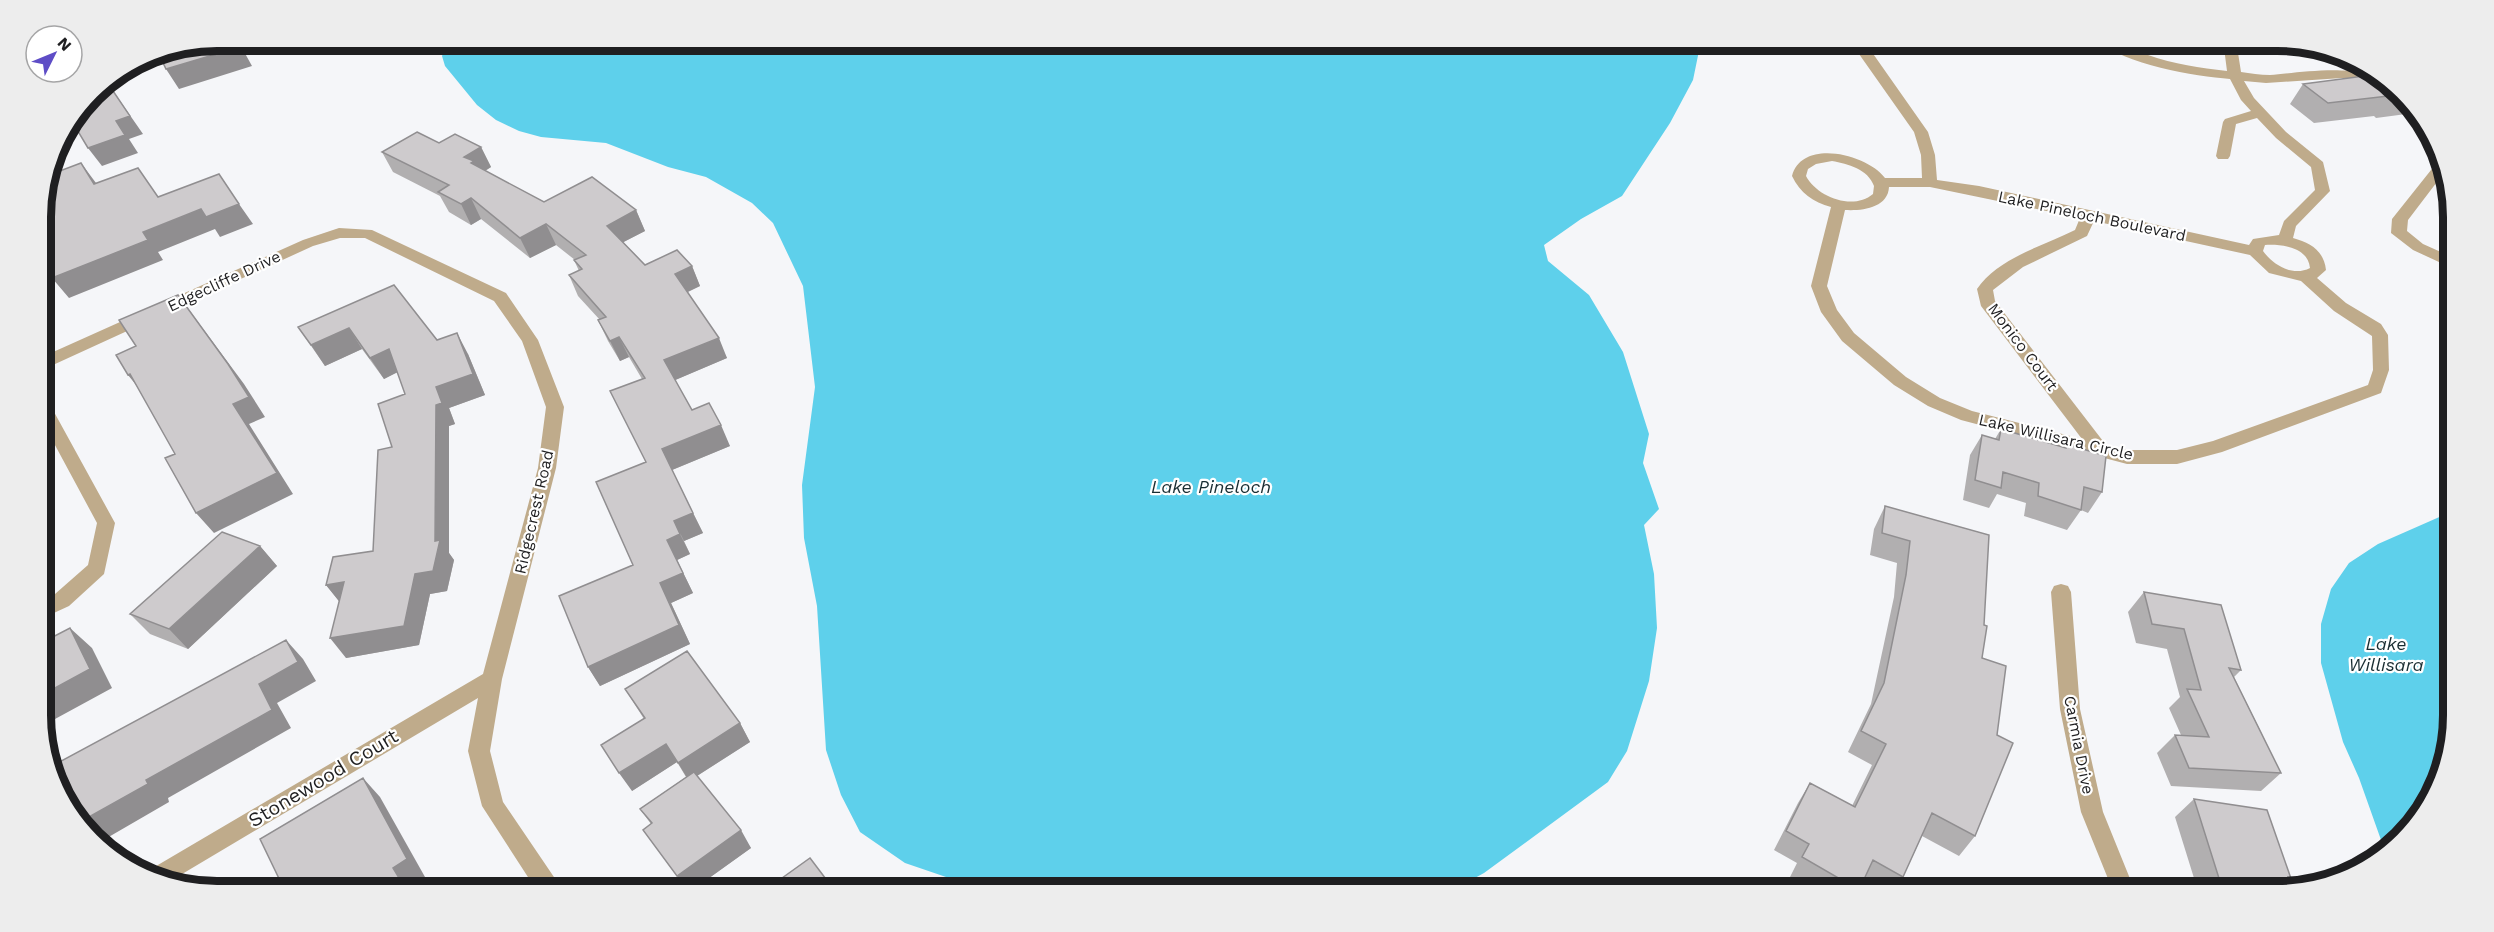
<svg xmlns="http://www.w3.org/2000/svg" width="2494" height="932" font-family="'Work Sans',sans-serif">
  <rect width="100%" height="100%" fill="#f5f6f9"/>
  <path fill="#5ed0eb" d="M449 40 1701 41 1693 80 1670 123 1622 196 1581 219 1544 245 1548 261 1589 295 1623 352 1649 434 1643 463 1659 509 1644 525 1654 574 1657 628 1649 681 1627 751 1608 782 1484 873 1451 891H987L905 863 860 832 841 795 826 750 817 606 804 538 802 485 815 387 803 286 773 223 752 203 706 177 668 167 606 143 541 137 519 131 496 120 477 105 445 66 442 56Z
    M2453 511V715L2444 771 2424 813 2386 854 2359 778 2343 742 2321 663V624L2331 589 2349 563 2378 544Z"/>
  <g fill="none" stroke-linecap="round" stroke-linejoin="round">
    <path fill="#bfab8b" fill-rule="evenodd" d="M1846 40H1860L1869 48 1928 132 1935 155 1937 180 1979 186 2249 245 2253 239 2279 235 2284 221 2315 190 2311 167 2276 138 2257 118 2236 124 2230 156 2228 159H2218L2216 156 2223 122 2225 119 2251 111 2241 100 2230 79C2195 76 2124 65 2098 40 2121 40 2127 48 2148 55 2174 64 2200 68 2227 71L2223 40H2236L2241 72C2250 73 2260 75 2270 75 2298 73 2366 61 2384 85L2379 86 2342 78 2266 83 2244 81 2254 98 2286 132 2323 162 2330 191 2296 226 2293 238C2311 243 2324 251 2326 270L2317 278 2346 303 2381 324 2388 335 2389 370 2381 393 2222 452 2177 464H2127L1961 420 1928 406 1894 385 1842 341 1821 312 1811 286 1831 207C1813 202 1800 193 1792 176 1802 138 1867 154 1885 178H1922L1921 155 1914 132 1859 54ZM1832 161C1848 164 1868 169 1874 186L1873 194C1853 211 1817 197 1806 176L1808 169 1816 164ZM1889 187H1930L2080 218 2075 230C2043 246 1998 258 1977 289L1981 306 2082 439 1972 411 1940 398 1906 377 1854 333 1837 310 1827 286 1845 210C1862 211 1888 208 1889 187ZM2094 221 2250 255 2269 273 2301 281 2334 311 2372 336 2373 370 2368 385 2213 441 2177 450H2127L2106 445 1995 301 1993 290 2023 267 2087 236ZM2265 245C2282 244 2308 247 2310 268 2293 277 2273 265 2263 251Z
      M2439 164 2443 174 2408 220 2407 231 2423 244 2452 257V268L2413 250 2391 233 2392 219 2435 165Z
      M339 228 372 230 506 293 538 340 564 407 556 468 502 679 490 751 503 802 558 883 561 891H537L482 806 468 751 478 698 167 883 161 882 146 872 483 674 538 468 546 407 522 341 494 301 365 238H340L313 246 42 370V357L303 240Z
      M42 399 48 401 115 523 104 574 69 606 43 618V601L55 594 88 565 97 523 42 421Z
      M2061 584 2068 586 2071 592 2080 709 2103 812 2135 891H2113L2081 812 2060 709 2051 592 2054 586Z"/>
  </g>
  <path fill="#b1afb0" d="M2330 49 2333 50 2345 58 2330 54Z
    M2372 75 2410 101 2415 112 2414 113 2376 118 2374 116 2314 123 2290 104 2303 84Z
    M481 147 491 167 485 171 544 202 636 210 645 231 623 242 645 265 692 266 700 286 688 292 727 358 675 380 692 410 730 446 672 470 703 533 684 541 690 554 677 560 693 593 671 603 690 644 600 686 588 667 633 565 645 462 642 379 629 357 620 361 608 341 598 320H600L578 296 569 275 579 271 574 260H575L556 245 530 258 481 219 471 225 449 212 440 196 393 172 382 152Z
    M298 327 437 340 468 354 485 395 449 408 455 424 449 426V553L454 560 447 591 430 594 419 645 346 658 339 601 326 585 373 551 392 447 405 394 397 372 384 379 362 349 325 366Z
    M2001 429 2064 448 2066 444 2102 492 2088 513 2081 510 2067 530 2024 516 2026 503 1997 494 1989 508 1963 500 1970 455 1982 435 1995 439Z
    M1885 506 1989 535 1982 658 1975 836 1959 856 1922 836 1903 877 1892 891H1880L1863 882 1858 891H1815L1790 877 1797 863 1774 850 1798 803 1810 783 1852 806 1872 765 1848 752 1871 704 1894 597 1897 563 1870 555 1874 529Z
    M260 546 277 566 188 649 150 634 130 614Z
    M2144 592 2241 670 2234 677 2281 773 2261 791 2171 786 2157 753 2175 735H2181L2169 708 2180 697 2167 649 2136 643 2128 612Z
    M625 689 740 723 750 742 697 776 751 848 691 891H688L643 830 651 824 640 809 686 777 677 762 632 791 644 719Z
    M2194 799 2288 891H2198L2175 817Z"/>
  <path fill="#908e90" d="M237 40 242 48 252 66 179 89 166 69Z
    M109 85 143 134 129 139 138 153 102 166 88 148 116 121Z
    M481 147 491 167 480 174 464 157Z
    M81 163 96 183 94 184Z
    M471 198 481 219 471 225 461 204Z
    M239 204 253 224 220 237 215 229 158 252 163 260 69 298 52 278 143 232 201 209Z
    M636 210 645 231 616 246 607 226Z
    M546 224 556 245 530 258 520 238Z
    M692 266 700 286 683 294 675 274Z
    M178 295 244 384 265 417 249 424 293 494 214 533 196 513 233 404Z
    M349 328 362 349 325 366 311 345Z
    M457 333 468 354 485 395 449 408 455 424 449 426V553L454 560 447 591 430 594 419 645 346 658 330 638 415 574 435 541 436 387Z
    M619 337 629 357 620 361 610 341Z
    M719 338 727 358 673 381 664 360Z
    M389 349 402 370 384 379 370 358Z
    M130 374 145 396 128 375Z
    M721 425 730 446 672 470 662 449Z
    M693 513 703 533 684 541 674 521Z
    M680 534 690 554 677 560 693 593 671 603 690 644 600 686 588 667 660 583 667 540Z
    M260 546 277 566 188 649 169 629Z
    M43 549 48 561 43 563Z
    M344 582 342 605 326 585Z
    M70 628 92 648 112 688 44 725V694Z
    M286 640 303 659 316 681 277 703 291 728 168 798 169 802 100 842 84 831 80 822 146 780 259 684Z
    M740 723 750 742 689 781 678 763Z
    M666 744 677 762 632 791 619 773Z
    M363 778 380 797 425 877 411 885 414 891H407L393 868Z
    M741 830 751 848 691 891H688L677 876Z
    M213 883 223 891H217Z"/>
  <path fill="#cecbcd" stroke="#908e90" stroke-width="1.5" d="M217 40H237L240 47 166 69 158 52Z
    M2372 75 2403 96 2390 98 2388 96 2328 103 2303 84Z
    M109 85 130 116 116 121 125 135 88 148 73 123 80 121 78 114 97 88Z
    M417 132 439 143 455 134 481 147 464 157 474 161 471 163 544 202 592 177 636 210 607 226 645 265 677 250 692 266 675 274 719 338 664 360 692 410 709 403 721 425 662 449 693 513 674 521 680 534 667 540 683 573 660 583 679 625 588 667 559 596 633 565 596 482 646 462 610 391 645 378 619 337 610 341 598 320 606 317 569 275 582 269 574 260 586 255 546 224 520 238 471 198 461 204 438 192 449 185 382 152Z
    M81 163 94 184 138 168 158 197 219 174 239 204 206 217 201 209 143 232 148 240 52 278 41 259V252L42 251 41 249V205L49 175Z
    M394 285 437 340 457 333 473 374 436 387 442 403 436 405 435 541 440 540 433 571 415 574 404 626 330 638 344 582 326 585 333 557 373 551 378 450 392 447 378 404 405 394 389 349 370 358 349 328 311 345 298 327Z
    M178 295 228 364 249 397 233 404 277 473 196 513 165 458 175 454 130 374 128 375 116 355 136 346 119 320Z
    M2001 429 2066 448V444L2106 456 2102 492 2084 487 2081 510 2038 496 2039 483 2003 472 2001 488 1975 480 1982 435 1999 440Z
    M1885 506 1989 535 1984 625 1987 626 1982 658 2006 666 1997 735 2013 743 1975 836 1932 813 1903 877 1873 860 1859 890 1802 857 1809 844 1786 831 1810 783 1855 807 1886 744 1861 731 1884 683 1906 575 1910 541 1882 533Z
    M222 532 260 546 169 629 130 614Z
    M2144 592 2221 605 2241 670 2229 668 2281 773 2189 768 2175 735 2209 737 2187 689 2201 690 2184 629 2152 624Z
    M70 628 90 669 44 694 43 642Z
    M286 640 298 662 259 684 272 710 146 780 148 784 80 822 52 766Z
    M687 651 740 723 678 763 666 744 619 773 601 745 645 718 625 689Z
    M694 772 741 830 677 876 643 830 652 823 640 809Z
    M363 778 407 859 393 868 407 891H285L260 839Z
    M2194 799 2267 810 2295 890 2288 891H2223Z
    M810 858 835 891H764Z
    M213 883 217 891 203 889Z
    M1737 886 1744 891H1732Z"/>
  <g text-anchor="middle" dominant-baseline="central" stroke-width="4.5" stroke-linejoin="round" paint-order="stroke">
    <g font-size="16" fill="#1f1f21" stroke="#fff">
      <text transform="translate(2092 216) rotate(12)">Lake Pineloch Boulevard</text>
      <text transform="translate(224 281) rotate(-25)">Edgecliffe Drive</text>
      <text transform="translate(2023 347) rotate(53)">Monico Court</text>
      <text transform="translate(2056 437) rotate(13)">Lake Willisara Circle</text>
      <text transform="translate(534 512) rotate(-77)">Ridgecrest Road</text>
      <text transform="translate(2079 745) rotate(79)">Carmia Drive</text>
    </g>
    <g font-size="18" font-style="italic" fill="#192d32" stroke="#fff">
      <text x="1211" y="486">Lake Pineloch</text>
      <text x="2386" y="643">Lake<tspan x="2386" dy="21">Willisara</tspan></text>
    </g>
    <g font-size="20" fill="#1f1f21" stroke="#fff">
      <text transform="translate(323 778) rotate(-31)">Stonewood Court</text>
    </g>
  </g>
  <path d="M0 0H2494V932H0ZM217 51H2277A166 166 0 0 1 2443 217V715A166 166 0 0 1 2277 881H217A166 166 0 0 1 51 715V217A166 166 0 0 1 217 51Z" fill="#ededed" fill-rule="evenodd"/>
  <path fill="none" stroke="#1f1f21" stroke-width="8" d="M217 51H2277A166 166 0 0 1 2443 217V715A166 166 0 0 1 2277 881H217A166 166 0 0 1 51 715V217A166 166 0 0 1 217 51Z"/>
  <g transform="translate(54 54) rotate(47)"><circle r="28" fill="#ffffff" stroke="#a5a5a6" stroke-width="1.5"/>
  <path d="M0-4.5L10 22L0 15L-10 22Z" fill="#5e4dc6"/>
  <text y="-9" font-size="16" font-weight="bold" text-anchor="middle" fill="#1f1f21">N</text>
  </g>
</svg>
